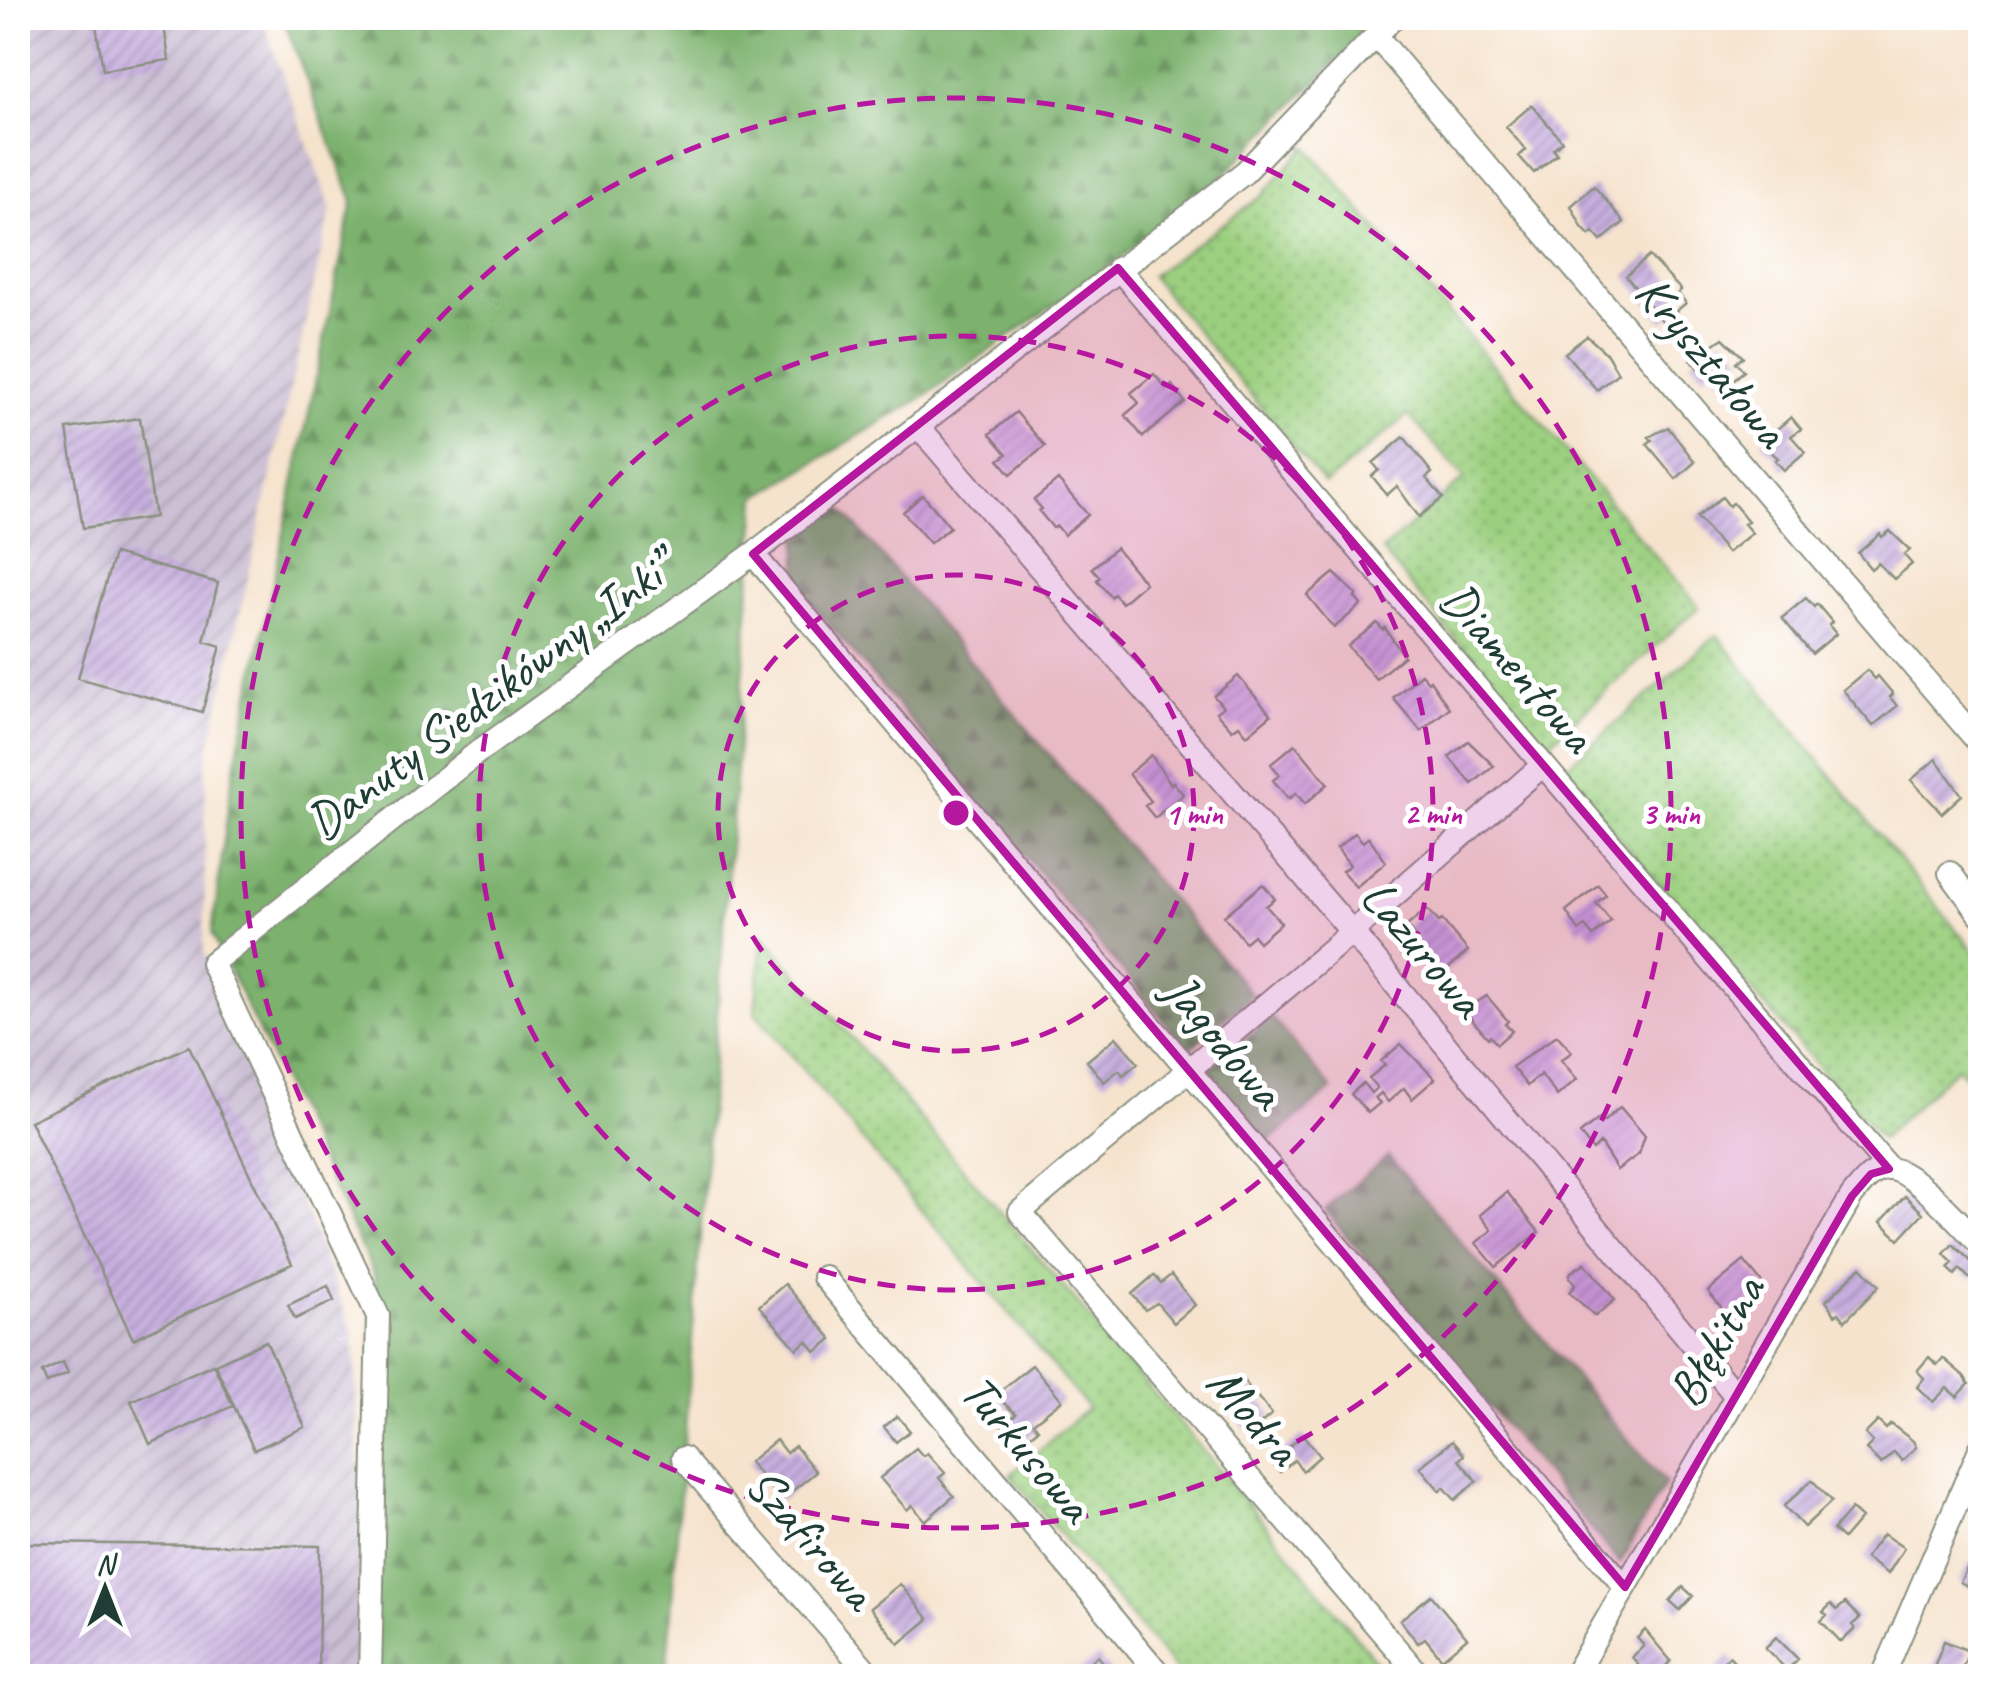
<svg xmlns="http://www.w3.org/2000/svg" width="1998" height="1694" font-family="Caveat,sans-serif">
  <defs>
    <pattern id="industrial-furrows" width="10" height="10" patternUnits="userSpaceOnUse" patternTransform="scale(2.5)"><rect width="10" height="10" fill="#ccbfd4"/><path d="M-1 1l2-2M0 10L10 0M9 11l2-2" fill="none" stroke="#a59cad"/></pattern>
    <pattern id="grass-dots" width="8" height="8" patternUnits="userSpaceOnUse" patternTransform="scale(2.5)"><rect width="8" height="8" fill="#9cd080"/><path d="M2 2h.1M6 6h.1" fill="none" stroke="#7faa6a" stroke-width="1.8" stroke-linecap="round"/></pattern>
    <pattern id="forest-firs" width="22" height="20" patternUnits="userSpaceOnUse" patternTransform="scale(2.5)"><rect width="22" height="20" fill="#7db26e"/><path d="M5 1l3.5 6h-7zM16 11l3.5 6h-7z" fill="#66925b"/></pattern>
    <pattern id="building-hatch" width="6" height="6" patternUnits="userSpaceOnUse" patternTransform="scale(2.5)"><rect width="6" height="6" fill="#c8afdf"/><path d="M-1 1l2-2M0 6l6-6M5 7l2-2" fill="none" stroke="#a290b6"/></pattern>
  </defs>
  <rect width="100%" height="100%" fill="#fff"/>
  <filter id="ink" filterUnits="userSpaceOnUse"><feTurbulence type="fractalNoise" baseFrequency=".01" numOctaves="2"/><feDisplacementMap in="SourceGraphic" scale="20" xChannelSelector="R" yChannelSelector="G"/><feConvolveMatrix kernelMatrix="1 2 1 2 8 2 1 2 1" color-interpolation-filters="sRGB"/></filter>
  <filter id="wash" filterUnits="userSpaceOnUse"><feTurbulence type="fractalNoise" baseFrequency=".0048" numOctaves="4" result="noise"/><feDisplacementMap in="SourceGraphic" scale="40" xChannelSelector="R" yChannelSelector="G"/><feGaussianBlur stdDeviation="2.25" result="paint"/><feColorMatrix in="noise" values="0 0 0 0 0 0 0 0 0 0 0 0 0 0 0 0 0 1.4 0 .05"/><feComposite in="paint" operator="in"/></filter>
  <g filter="url(#wash)">
    <rect width="100%" height="100%" fill="#f6e3cd"/>
    <path fill="url(#industrial-furrows)" d="M18 18H262L331 209 206 764 204 952 354 1335 366 1676H18Z"/>
    <path fill="url(#grass-dots)" stroke="#5e865a" stroke-width="2.5" d="M1306 146 1699 607 1545 747 1382 551 1465 478 1408 415 1325 484 1151 276 1262 196Z
      M1717 635 1980 959V1091L1957 1067 1881 1139 1561 771Z
      M763 934 1257 1514 1388 1676H1181L1010 1475 1088 1408 755 1012Z"/>
    <path fill="url(#forest-firs)" stroke="#4e7851" stroke-width="2.5" d="M283 18H1380L1213 185 1113 263 927 395 757 497 666 1676H366L365 1581 375 1276 212 934 231 786 353 201Z
      M836 502 1252 995 1189 1050 798 587V531Z
      M1271 1017 1332 1089 1268 1142 1209 1069Z
      M1388 1156 1665 1483 1620 1563 1325 1210Z"/>
    <g id="blocks">
      <path fill="url(#building-hatch)" d="M95 18H163L169 60 103 70Z
        M1532 105 1562 141 1553 149 1557 154 1534 173 1519 156 1526 150 1506 127Z
        M1594 186 1624 222 1601 241 1593 232 1589 235 1582 227 1571 206Z
        M1649 256 1681 290 1678 293 1686 303 1663 322 1626 276Z
        M1587 336 1606 353 1618 373 1597 390 1565 353Z
        M1723 338 1743 357 1736 362 1744 371 1727 385 1711 369 1704 375 1691 360Z
        M1154 374 1167 389 1172 385 1185 402 1143 437 1125 415 1139 403 1131 393Z
        M1016 412 1045 446 1011 474 999 460 1007 454 990 434Z
        M1791 417 1801 429 1791 436 1805 452 1784 470 1775 460 1778 458 1761 443Z
        M140 418 155 517 83 528 67 429Z
        M1668 427 1695 462 1676 479 1647 444 1652 440 1649 437Z
        M1404 437 1432 473 1426 478 1443 498 1419 517 1397 486 1387 495 1372 476 1379 470 1373 463Z
        M1058 480 1088 515 1064 535 1057 526 1053 528 1039 511 1042 509 1034 500Z
        M923 495 950 527 930 543 903 512Z
        M1722 497 1729 506 1733 503 1748 521 1744 524 1752 533 1727 553 1697 517Z
        M1890 531 1910 550 1904 555 1912 564 1894 579 1878 563 1871 569 1858 553 1880 534 1882 537Z
        M1116 548 1145 583 1122 603 1114 594 1111 597 1097 580 1100 577 1092 568Z
        M114 554 218 583 204 641 221 646 202 712 78 678Z
        M1334 573 1357 595 1355 597 1361 605 1334 628 1307 595Z
        M1806 598 1814 607 1817 604 1832 622 1829 625 1836 634 1812 654 1782 618Z
        M1377 623 1383 630 1385 628 1404 656 1376 679 1348 646Z
        M1867 670 1875 679 1878 676 1893 694 1890 697 1897 706 1873 726 1843 690Z
        M1421 674 1428 682 1430 680 1449 708 1421 731 1393 698Z
        M1238 676 1271 715 1247 735 1239 725 1232 730 1216 712 1223 707 1214 696Z
        M1468 741 1494 766 1472 784 1449 757Z
        M1295 744 1328 784 1305 804 1296 793 1289 799 1273 780 1280 775 1271 764Z
        M1151 755 1171 784 1173 782 1183 794 1168 811 1166 808 1155 818 1145 806 1151 801 1129 774Z
        M1936 759 1962 795 1942 813 1911 780Z
        M1355 833 1363 842 1369 837 1386 862 1356 887 1342 871 1350 865 1337 848Z
        M1263 884 1275 899 1266 906 1281 923 1259 942 1253 935 1245 942 1224 916Z
        M1598 885 1606 895 1596 903 1611 921 1593 936 1585 926 1579 931 1566 911Z
        M1427 909 1439 922 1442 920 1468 951 1441 975 1414 943 1418 939 1407 926Z
        M1487 996 1508 1021 1505 1024 1512 1031 1497 1044 1490 1036 1488 1038 1467 1014 1473 1008 1471 1006Z
        M1557 1035 1572 1052 1561 1060 1577 1079 1557 1096 1541 1074 1527 1086 1512 1067Z
        M1116 1037 1138 1063 1123 1075 1119 1070 1104 1082 1087 1061Z
        M1401 1044 1435 1079 1412 1099 1404 1088 1388 1102 1381 1093 1375 1098 1380 1103 1368 1113 1351 1094 1363 1083 1371 1093 1377 1088 1369 1078 1385 1065 1381 1061Z
        M189 1046 292 1264 133 1339 30 1121Z
        M1620 1107 1645 1136 1639 1154 1617 1170 1600 1143 1593 1150 1580 1134 1600 1118 1603 1122Z
        M1507 1192 1539 1232 1496 1267 1476 1243 1492 1230 1480 1215Z
        M1905 1196 1923 1213 1899 1239 1881 1222Z
        M1953 1244 1979 1269 1970 1279 1960 1269 1955 1275 1948 1268 1953 1263 1944 1254Z
        M1744 1261 1763 1284 1748 1303 1727 1315 1708 1291Z
        M1585 1263 1615 1300 1595 1316 1569 1292 1575 1285 1569 1277 1571 1272Z
        M1861 1267 1879 1286 1845 1321 1839 1313 1835 1315 1826 1301Z
        M1154 1275 1161 1283 1171 1275 1195 1305 1174 1323 1157 1303 1145 1310 1132 1294Z
        M785 1284 832 1339 816 1352 807 1341 797 1349 759 1306Z
        M328 1286 334 1301 295 1319 288 1305Z
        M266 1341 305 1427 254 1450 215 1364Z
        M1929 1357 1937 1365 1943 1358 1964 1376 1969 1384 1957 1397 1947 1388 1933 1402 1917 1387 1924 1378 1917 1371Z
        M63 1362 68 1373 47 1383 42 1372Z
        M213 1364 233 1406 150 1444 131 1401Z
        M1032 1365 1062 1400 1033 1423 1038 1429 1018 1446 1002 1425 1016 1414 995 1395Z
        M1243 1380 1272 1414 1249 1433 1224 1397Z
        M897 1416 910 1431 896 1442 884 1427Z
        M1878 1421 1886 1429 1891 1424 1913 1441 1916 1447 1902 1461 1894 1452 1881 1464 1866 1449 1873 1442 1865 1434Z
        M1303 1435 1320 1456 1303 1471 1294 1460 1280 1472 1271 1462Z
        M776 1440 786 1453 795 1446 816 1472 781 1500 749 1462Z
        M1452 1441 1464 1455 1459 1460 1477 1481 1455 1500 1444 1487 1440 1491 1420 1467Z
        M916 1448 923 1456 927 1453 945 1473 939 1478 954 1496 925 1521 912 1505 907 1510 880 1478Z
        M1812 1480 1832 1501 1804 1527 1784 1506Z
        M1851 1509 1861 1518 1843 1539 1833 1530Z
        M1883 1534 1904 1548 1888 1574 1865 1558Z
        M18 1543 320 1546 318 1676H18Z
        M1974 1555 1980 1558V1593L1960 1582Z
        M900 1584 929 1619 899 1644 870 1608Z
        M1683 1587 1693 1596 1680 1610 1670 1601Z
        M1431 1595 1467 1638 1442 1659 1425 1638 1418 1643 1400 1620Z
        M1845 1603 1860 1618 1852 1625 1855 1629 1841 1642 1821 1621 1827 1615 1823 1612 1831 1604 1837 1610Z
        M1645 1630 1671 1661 1656 1676 1643 1671 1632 1657 1644 1646 1637 1638Z
        M1776 1637 1798 1659 1787 1670 1765 1648Z
        M1944 1641 1969 1651 1959 1676 1933 1669Z
        M1098 1656 1111 1672 1105 1676H1072Z
        M1729 1656 1739 1666 1729 1676H1723L1715 1670Z"/>
    </g>
  </g>
  <g filter="url(#ink)">
    <use href="#blocks" fill-opacity="0" stroke="#8a9080" stroke-width="2.5"/>
    <g fill="none" stroke-linecap="round" stroke-linejoin="round">
      <defs>
        <path id="minor" d="M1376 36 1980 744
          M1118 268 1889 1169
          M919 427 1352 932 1736 1396
          M753 554 1625 1587
          M1950 873 1980 914
          M824 1277 1161 1676
          M683 1458 871 1676
          M370 1676 378 1316 212 963 478 752 753 554 1245 172 1393 18
          M1420 1676 1020 1212 1352 932 1543 765
          M1574 1676 1852 1196C1862 1184 1872 1169 1889 1169 1913 1169 1963 1227 1980 1244
          M1883 1676 1980 1449"/>
      </defs>
      <use href="#minor" stroke="#8a9080" stroke-width="26"/>
      <use href="#minor" stroke="#fff" stroke-width="22"/>
    </g>
  </g>
  <path fill="#b5179e" fill-opacity="0.2" stroke="#b5179e" stroke-width="8" stroke-linejoin="round" d="M1118 268 1889 1169 1871 1174 1852 1196 1625 1587 753 554Z"/>
  <g fill="none" stroke="#b5179e" stroke-width="5" stroke-dasharray="18 12">
    <circle cx="956" cy="813" r="238"/>
    <circle cx="956" cy="813" r="477"/>
    <circle cx="956" cy="813" r="715"/>
  </g>
  <g text-anchor="middle" dominant-baseline="central" stroke-width="10" stroke-linejoin="round" paint-order="stroke">
    <g font-size="50" fill="#1f3d34" stroke="#fff">
      <text transform="translate(1712 361) rotate(50)">Kryształowa</text>
      <text transform="translate(1518 667) rotate(49)">Diamentowa</text>
      <text transform="translate(489 695) rotate(-37)">Danuty Siedzikówny „Inki”</text>
      <text transform="translate(1423 948) rotate(50)">Lazurowa</text>
      <text transform="translate(1224 1041) rotate(50)">Jagodowa</text>
      <text transform="translate(1716 1341) rotate(-60)">Błękitna</text>
      <text transform="translate(1254 1415) rotate(49)">Modra</text>
      <text transform="translate(1027 1448) rotate(50)">Turkusowa</text>
      <text transform="translate(811 1538) rotate(49)">Szafirowa</text>
    </g>
  </g>
  <circle cx="956" cy="813" r="15" fill="#b5179e" stroke="#fff" stroke-width="5"/>
  <g font-size="30" text-anchor="middle" font-weight="bold" fill="#b5179e" stroke="#fff" stroke-width="10" stroke-linejoin="round" paint-order="stroke">
    <text x="1194" y="824">1 min</text>
    <text x="1433" y="824">2 min</text>
    <text x="1671" y="824">3 min</text>
  </g>
  <rect width="1998" height="1694" fill="none" stroke="#fff" stroke-width="60"/>
  <g transform="translate(105 1589)" stroke="#ffffff" stroke-width="8" paint-order="stroke">
  <path d="M0-8L18 38L0 25L-18 38Z" fill="#1f3d34"/>
  <text y="-15" font-size="28" font-weight="bold" text-anchor="middle" fill="#1f3d34">N</text>
  </g>
</svg>
